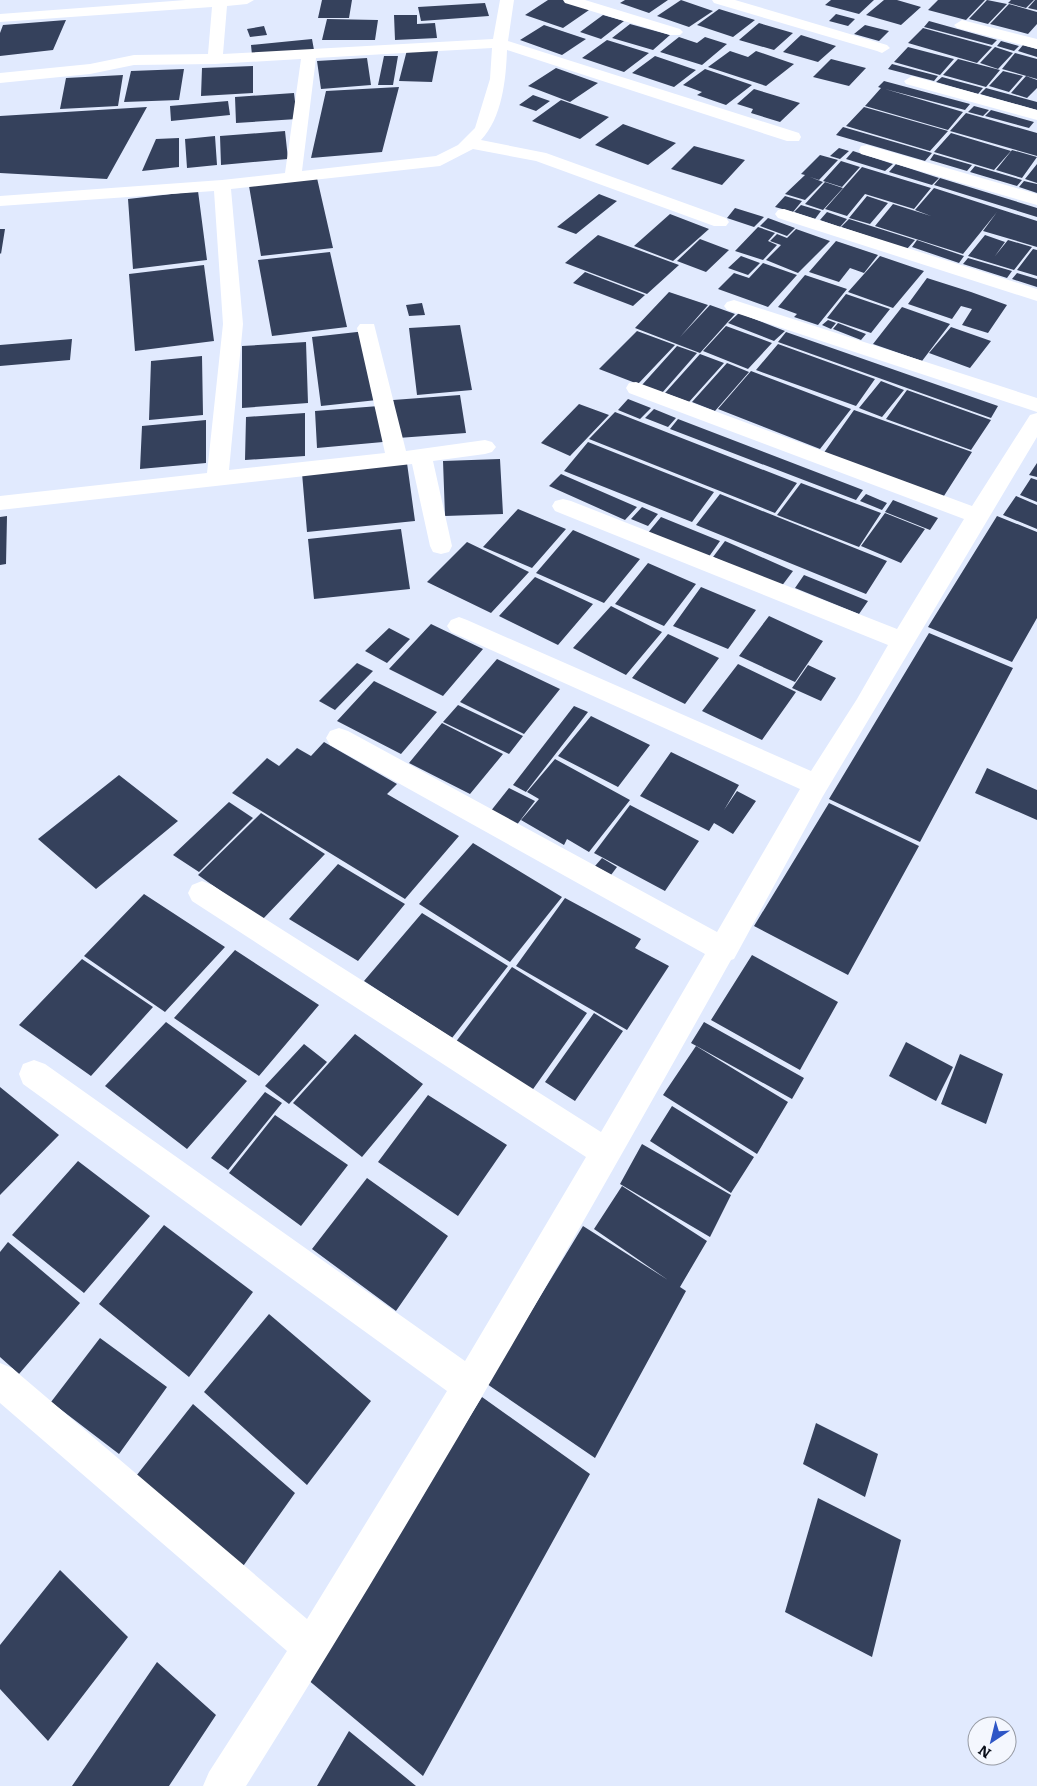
<svg xmlns="http://www.w3.org/2000/svg" width="1037" height="1786" font-family="Literata,serif">
  <rect width="100%" height="100%" fill="#e1eafe"/>
  <path fill="#35415c" d="M322 0H352L349 18H318Z
    M548 0H566L592 8 563 28 525 15Z
    M625 0H668L649 13 620 3Z
    M681 0 713 11 689 27 657 16Z
    M831 0H874L859 14 825 5Z
    M884 0H897L921 7 901 25 866 15Z
    M938 0H985L966 20 928 10Z
    M987 0 1007 4 988 24 969 19Z
    M1011 0H1034L1026 8 1008 3Z
    M1035 0H1037V10L1028 8Z
    M485 3 489 16 421 21 418 7Z
    M1009 4 1037 12V24L1028 34 990 24Z
    M719 9 755 20 733 37 697 25Z
    M836 14 855 19 848 26 829 21Z
    M394 15H417V24L435 23 437 38 395 40Z
    M603 15 624 21 601 39 580 32Z
    M327 19 378 20 375 40H322Z
    M66 20 53 50 0 56V33L3 25Z
    M929 21 997 40 992 45 924 27Z
    M759 23 793 33 774 50 739 40Z
    M630 24 670 35 653 50 612 38Z
    M544 25 586 39 562 55 520 40Z
    M865 25 889 31 879 41 854 34Z
    M264 26 267 35 250 37 247 29Z
    M923 28 992 47 977 63 908 43Z
    M801 35 836 46 818 62 783 52Z
    M679 37 697 43 705 37 727 44 702 65 660 52Z
    M312 39 314 50 252 55 251 45Z
    M607 40 649 53 624 72 582 58Z
    M1001 41 1019 46 1014 51 997 46Z
    M1023 45 1037 49V57L1018 51Z
    M908 47 954 59 940 75 894 62Z
    M995 47 1013 53 998 69 980 63Z
    M407 50 438 51 432 82 399 81Z
    M730 51 748 57 756 51 794 64 766 86 708 67Z
    M1015 53 1037 59V79L1002 69Z
    M384 56H398L393 85H378Z
    M655 56 696 70 674 87 632 73Z
    M367 58 371 85 321 89 317 61Z
    M831 59 866 68 849 86 813 77Z
    M958 59 1000 70 986 87 943 75Z
    M892 64 938 76 934 81 888 69Z
    M253 66V93L201 96 202 68Z
    M556 68 598 83 570 102 528 86Z
    M184 69 179 100 124 102 131 71Z
    M705 69 752 85 726 105 697 95 702 92 683 85Z
    M1003 71 1023 76 1009 92 989 86Z
    M123 75 118 106 60 109 66 78Z
    M1026 76 1037 80V88L1027 98 1011 93Z
    M942 77 983 88 978 94 936 82Z
    M884 81 970 104 965 110 885 89 963 112 948 130 865 106 881 88 878 87Z
    M399 87 382 152 311 158 326 91Z
    M986 88 1037 102V110L980 94Z
    M754 89 800 103 780 122 751 113 753 109 737 104Z
    M294 93 297 119 236 123 235 97Z
    M533 95 550 101 536 111 519 105Z
    M561 100 609 117 580 139 532 121Z
    M228 101 230 115 171 121 170 106Z
    M974 106 989 110 983 116 968 112Z
    M147 107 107 179 0 173V116Z
    M864 107 948 131 930 151 846 126Z
    M991 110 1034 122 1029 128 985 116Z
    M966 113 1037 133V156L950 131Z
    M623 124 676 143 648 165 595 145Z
    M843 127 932 153 925 161 836 135Z
    M285 131 288 159 221 165 220 136Z
    M951 133 1011 151 994 170 934 152Z
    M215 136 217 165 187 168 185 139Z
    M179 138V167L142 171 156 139Z
    M694 146 745 160 722 185 671 169Z
    M839 148 849 151 840 159 830 156Z
    M1012 150 1037 157 1022 178 996 170Z
    M853 151 893 164 885 171 846 159Z
    M934 154 972 165 967 171 930 160Z
    M820 155 838 160 819 180 810 177 823 182 805 200 785 194 805 175 801 174Z
    M841 161 860 167 842 187 823 181Z
    M896 164 939 178 932 185 889 172Z
    M1037 164V183L1025 179Z
    M975 166 1022 180 1017 186 970 172Z
    M862 167 931 188 914 209 865 194 847 216 825 209Z
    M317 178 333 248 261 256 249 186Z
    M940 178 1037 208V217L934 185Z
    M1024 181 1037 184V193L1019 187Z
    M825 182 843 188 823 210 805 204Z
    M934 188 1037 221V247L983 231 997 212 963 254 875 226 893 204 931 216 915 210Z
    M198 191 207 260 133 269 128 199Z
    M599 194 617 201 576 234 557 227Z
    M785 196 802 201 793 212 775 207Z
    M867 196 888 203 870 224 849 218Z
    M801 205 821 211 815 219 794 212Z
    M735 208 764 217 754 227 727 218Z
    M827 212 847 219 840 227 820 220Z
    M670 214 709 229 673 261 634 246Z
    M768 218 795 228 787 236 760 226Z
    M849 219 915 240 907 249 841 227Z
    M758 227 775 233 768 241 777 245 763 260 735 251Z
    M0 229H5L1 254 0 253Z
    M796 229 830 241 798 273 766 260 781 245 770 241 777 234 787 238Z
    M598 235 679 265 647 294 565 263Z
    M985 235 1005 242 995 256 1008 240 1032 247 1014 270 968 256Z
    M700 239 729 250 706 272 677 261Z
    M917 240 964 256 959 263 912 247Z
    M836 241 878 255 864 273 850 268 839 282 809 272Z
    M1033 249 1037 250V276L1017 270Z
    M330 252 347 327 272 336 258 260Z
    M741 256 760 263 748 275 728 268Z
    M880 256 924 271 893 308 848 292Z
    M968 258 1012 271 1007 278 963 264Z
    M763 263 797 275 768 307 718 289 734 273 749 278Z
    M204 265 214 341 135 351 129 274Z
    M585 272 645 295 633 306 573 283Z
    M1017 273 1037 279V287L1012 279Z
    M805 275 847 289 818 325 794 317 797 314 778 307Z
    M927 278 971 292 1007 305 988 333 962 325 972 309 961 306 952 319 908 304Z
    M669 292 708 305 680 337 710 305 735 314 700 353 635 328Z
    M846 294 890 309 871 333 827 318Z
    M422 303 425 315 409 316 406 305Z
    M902 307 950 324 922 361 873 344Z
    M739 313 785 331 774 341 728 323Z
    M828 320 836 323 831 329 822 325Z
    M838 323 866 334 861 340 833 329Z
    M460 325 472 390 417 395 409 328Z
    M726 326 772 343 748 369 703 351Z
    M951 327 991 341 970 368 929 353Z
    M366 331 377 400 321 406 312 337Z
    M637 331 675 345 638 384 599 369Z
    M786 332 998 406 991 418 778 342Z
    M72 339 70 360 0 366V345Z
    M306 342 308 403 242 408V346Z
    M778 344 875 379 856 406 756 370Z
    M677 346 697 353 662 393 642 385Z
    M700 354 724 363 689 402 665 393Z
    M202 356 203 415 149 420 151 361Z
    M727 363 749 372 715 411 692 402Z
    M751 371 851 409 820 449 718 409Z
    M881 381 904 390 882 417 859 408Z
    M907 390 991 420 971 450 886 419Z
    M460 395 466 433 398 438 393 400Z
    M628 399 651 408 640 419 618 410Z
    M579 404 609 415 570 456 541 443Z
    M379 406 383 442 317 448 315 411Z
    M654 409 676 418 668 427 645 418Z
    M854 410 972 452 942 499 823 454Z
    M615 412 797 483 775 513 589 439Z
    M305 413V456L245 460 246 417Z
    M678 419 863 490 856 500 670 429Z
    M206 420V463L140 469 142 426Z
    M588 442 714 492 692 522 564 471Z
    M500 459 503 514 445 516 443 461Z
    M407 463 415 521 307 532 302 473Z
    M1037 463V477L1029 475Z
    M561 474 637 507 625 520 549 486Z
    M1031 478 1037 480V502L1020 495Z
    M801 483 881 513 859 547 777 515Z
    M720 494 887 561 866 594 696 525Z
    M866 494 887 503 882 510 860 501Z
    M1016 496 1037 505V529L1003 515Z
    M893 500 938 518 930 530 885 512Z
    M642 507 658 514 648 526 631 519Z
    M518 509 566 529 532 568 483 547Z
    M885 513 925 529 901 563 861 546Z
    M7 516 6 564 0 565V517Z
    M997 516 1037 532V618L1012 662 928 627Z
    M661 517 720 541 708 558 647 534Z
    M401 529 410 589 314 599 308 539Z
    M573 530 640 559 604 603 536 573Z
    M725 541 793 571 781 587 713 557Z
    M467 542 529 572 491 613 427 582Z
    M648 563 696 584 664 626 615 604Z
    M804 575 868 601 859 614 795 588Z
    M535 577 593 604 558 645 499 616Z
    M701 587 756 610 728 649 673 626Z
    M611 606 662 632 626 675 573 648Z
    M769 616 823 641 795 682 739 656Z
    M431 624 483 649 443 696 389 669Z
    M389 628 410 639 387 663 365 651Z
    M929 633 1013 668 920 842 829 799Z
    M668 634 719 658 685 704 632 678Z
    M497 659 560 689 524 734 460 702Z
    M357 663 373 671 335 710 319 701Z
    M738 664 796 692 762 740 702 711Z
    M808 665 836 678 821 701 792 688Z
    M374 681 437 712 401 754 337 721Z
    M458 705 523 736 509 754 443 722Z
    M574 706 588 712 526 792 513 785Z
    M591 716 650 745 618 787 558 756Z
    M442 723 503 754 470 794 409 763Z
    M324 742 397 784 387 794 459 836 405 899 232 793 267 758 279 766 297 748 311 756Z
    M671 752 739 785 724 810 737 791 756 801 733 834 714 823 709 831 640 796Z
    M555 759 630 800 589 852 567 839 564 845 521 820 539 799 527 792Z
    M987 768 1037 790V820L975 793Z
    M119 775 178 821 96 889 38 839Z
    M509 788 535 801 516 826 490 812Z
    M229 802 253 818 199 872 173 855Z
    M829 803 919 846 848 975 754 926Z
    M630 805 699 841 665 891 594 853Z
    M261 813 325 854 262 920 198 875Z
    M473 843 562 897 510 962 419 904Z
    M602 858 617 867 611 875 595 866Z
    M338 864 405 904 358 961 289 919Z
    M144 894 225 947 165 1012 84 956Z
    M565 898 641 939 635 948 669 966 627 1030 516 966Z
    M422 913 508 966 452 1038 364 981Z
    M235 950 319 1005 259 1076 174 1018Z
    M752 955 838 1002 800 1070 711 1020Z
    M82 959 153 1007 91 1076 19 1025Z
    M512 967 587 1013 531 1092 455 1043Z
    M594 1013 623 1031 575 1101 545 1082Z
    M166 1022 247 1081 187 1149 105 1086Z
    M704 1022 804 1078 792 1099 691 1043Z
    M355 1034 423 1084 362 1157 293 1103Z
    M906 1042 953 1067 936 1101 889 1076Z
    M304 1044 327 1062 289 1104 265 1086Z
    M696 1046 788 1102 757 1154 663 1095Z
    M960 1054 1003 1074 986 1124 941 1104Z
    M0 1087 59 1135 0 1195Z
    M265 1092 282 1103 228 1170 211 1158Z
    M428 1095 507 1145 458 1216 378 1162Z
    M672 1106 754 1157 731 1193 650 1141Z
    M275 1115 348 1165 301 1226 229 1173Z
    M642 1144 731 1195 710 1237 620 1184Z
    M78 1161 150 1216 84 1293 12 1235Z
    M367 1178 448 1236 396 1311 312 1249Z
    M622 1186 707 1241 680 1287 686 1291 595 1458 487 1384 583 1226 668 1280 594 1229Z
    M164 1225 253 1292 189 1377 99 1304Z
    M8 1242 80 1303 19 1374 0 1357V1252Z
    M269 1314 371 1401 307 1485 204 1392Z
    M100 1338 167 1387 119 1454 51 1402Z
    M482 1397 590 1474 423 1776 307 1679Z
    M193 1404 295 1493 229 1586 125 1490Z
    M816 1423 878 1454 865 1497 803 1464Z
    M818 1498 901 1540 872 1657 785 1612Z
    M60 1570 128 1637 48 1741 0 1689V1645Z
    M157 1662 216 1715 169 1786H72Z
    M349 1731 416 1786H317Z"/>
  <g fill="none" stroke-linecap="round" stroke-linejoin="round">
    <path fill="#fff" fill-rule="evenodd" d="M186 0H254L247 4 227 6 223 54 493 39 500 0H514L508 41 799 133 801 137 799 141H787L507 50C506 80 502 118 481 140L546 153 726 218 729 222 726 226H714L536 161 473 149 440 166 231 189 243 324 229 470 385 453 357 328 360 324H374L406 451 485 440 492 442 496 447 492 452 485 454 433 461 452 546 449 552 441 554 433 552 430 546 412 464 0 510V496L207 473 223 324 214 191 0 206V196L222 180 285 173 301 59 215 64 134 65 90 74 0 83V73L90 64 134 55 208 54 212 7 0 22V14ZM492 48 490 79 475 128 458 145 436 156 302 171 316 58Z
      M563 0H585L680 29 683 32 680 35H670L565 3Z
      M712 0H735L887 45 890 48 882 53 877 51 714 3Z
      M962 20 1037 39V49L957 28 954 25Z
      M912 76 1037 110V120L906 84 904 81Z
      M867 145 1037 194V205L861 154 859 150 861 146Z
      M784 209 1037 289V301L778 218 775 214 778 210Z
      M734 300 1037 398V412L727 310 724 306 727 302Z
      M636 382 972 506 1030 415 1037 413V437L823 796 734 959 731 960C575 1239 416 1516 246 1786H203L209 1772 287 1651 0 1403V1363L12 1368 307 1619 447 1391 23 1084 19 1074 23 1064 34 1060 45 1064 465 1361 586 1157 192 901 188 893 192 885 202 881 212 885 601 1132 705 954 330 745 326 738 330 731 339 728 348 731 717 932 800 789 451 632 447 626 451 620 459 617 467 620 811 771 857 699 888 645 555 511 552 506 555 501 563 499 571 501 897 629 964 519 629 393 626 388 629 383Z"/>
  </g>
  <g transform="translate(992 1741) rotate(215)"><circle r="24" fill="#f4f7fe" stroke="#969aa3"/>
  <path d="M0-4L9 19L0 12L-9 19Z" fill="#2e56c6"/>
  <text y="-8" font-size="14" font-weight="bold" text-anchor="middle" fill="#0a0f1a">N</text>
  </g>
</svg>
